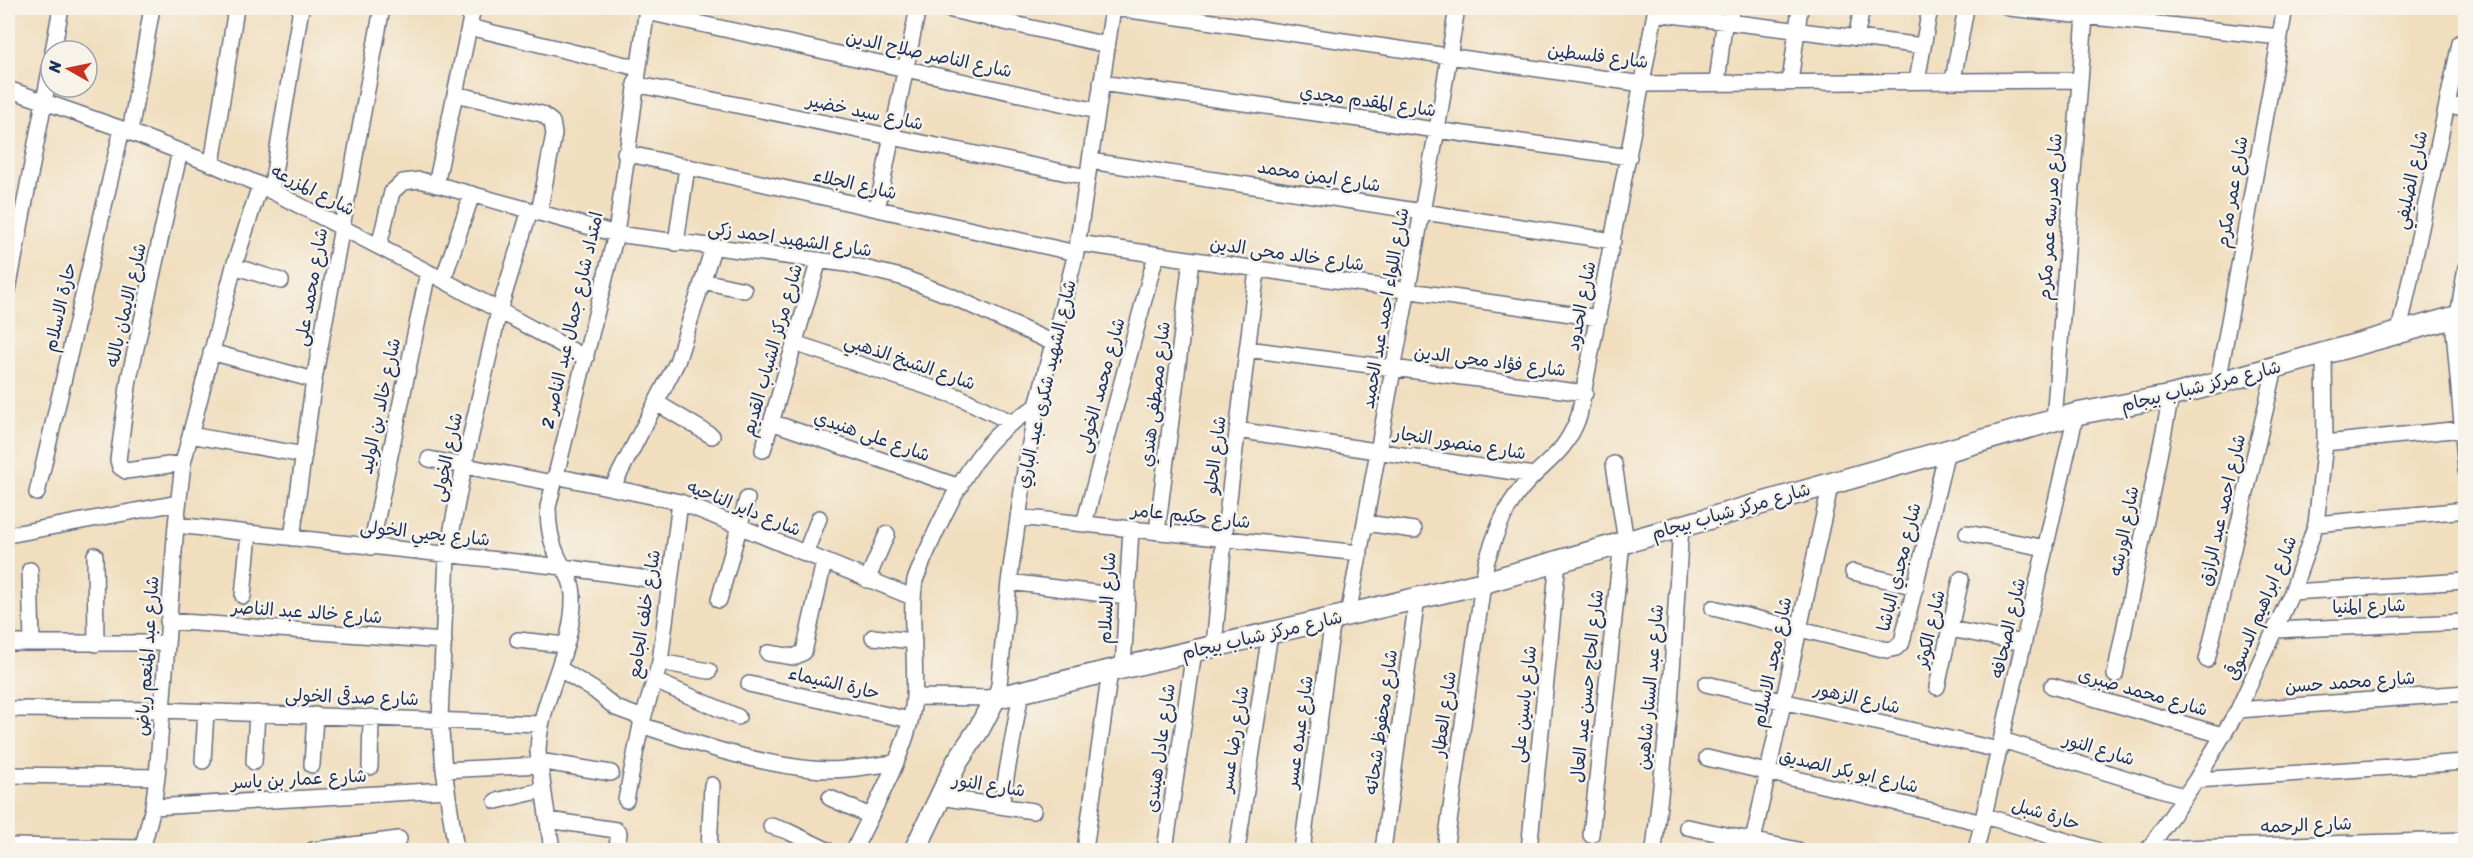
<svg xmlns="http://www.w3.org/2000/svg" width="2473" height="858" font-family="Sriracha,'Playpen Sans Arabic',sans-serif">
  <rect width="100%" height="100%" fill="#f7f3e8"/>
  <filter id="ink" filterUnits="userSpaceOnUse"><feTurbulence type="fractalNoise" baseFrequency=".0167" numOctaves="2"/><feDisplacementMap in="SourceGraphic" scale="12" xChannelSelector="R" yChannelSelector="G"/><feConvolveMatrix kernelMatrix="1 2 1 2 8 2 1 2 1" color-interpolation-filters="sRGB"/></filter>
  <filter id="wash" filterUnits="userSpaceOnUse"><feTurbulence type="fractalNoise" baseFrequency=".008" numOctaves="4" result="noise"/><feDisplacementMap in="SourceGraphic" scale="24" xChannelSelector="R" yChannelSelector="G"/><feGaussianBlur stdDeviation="1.35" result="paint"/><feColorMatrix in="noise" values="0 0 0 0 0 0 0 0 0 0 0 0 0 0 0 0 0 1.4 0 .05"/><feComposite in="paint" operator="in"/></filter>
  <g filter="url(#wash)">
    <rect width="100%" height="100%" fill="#f0debe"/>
  </g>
  <g filter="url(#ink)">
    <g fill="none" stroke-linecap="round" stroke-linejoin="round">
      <defs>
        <path id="minor" d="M943 8 1107 45
          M1116 8 1642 84 2080 80
          M2009 8 2280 37
          M647 12 1097 111
          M1655 13 1923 46
          M469 27 638 68
          M1856 38 1862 8
          M53 51 61 8
          M1953 80 1966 8
          M1917 81 1930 8
          M1790 82 1800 8
          M1101 83 1629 157
          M1717 83 1724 25 1729 20 1732 8
          M635 84 1087 177
          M8 89 122 129 212 164 260 185 443 280 586 358
          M455 94 542 114 552 122 554 134 539 213
          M2447 105 2466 108
          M130 132 152 8
          M180 151 129 379 118 460 120 467 126 471 183 463
          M625 153 1076 253
          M1090 161 1613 241
          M212 164 236 8
          M436 185 473 8
          M271 191 301 8
          M877 209 918 8
          M676 243 687 167
          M1077 243 1599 318
          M379 246 392 192 403 182 420 180 616 234 847 264 901 277 951 296 1053 343
          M234 266 281 281
          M443 280 472 194
          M703 281 744 290
          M8 290 51 65
          M2458 316 2466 267
          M2453 318 2466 471
          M2399 332 2460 43 2466 39
          M794 343 959 397 1011 422
          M1247 349 1585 393
          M211 352 314 380
          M2218 383 2285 8
          M657 403 712 436
          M2054 421 2085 16
          M771 422 960 487
          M1237 430 1534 475
          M190 435 304 455
          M2325 443 2462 429
          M763 450 819 260
          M429 459 553 483
          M1614 464 1626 542
          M555 476 680 502 912 597
          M612 488 677 362 713 248
          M37 493 122 129
          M1018 517 1360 553
          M1366 523 1414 530
          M1084 524 1156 255
          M2316 524 2466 510
          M176 525 563 567 669 582
          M1157 532 1191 260
          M1967 533 2046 548
          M8 535 178 503
          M292 538 314 380 382 8
          M371 547 428 272
          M805 554 819 518
          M95 555 96 644
          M30 570 32 643
          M1853 572 1916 587
          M867 580 887 534
          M1009 582 1127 597
          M2292 592 2466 581
          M243 596 249 533
          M719 600 747 499
          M1713 608 1887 650 1896 648 1902 642 1947 450
          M1348 615 1437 130 1457 8
          M168 621 444 641
          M1950 629 2024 643
          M2274 630 2466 622
          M873 637 914 641
          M518 640 566 645
          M8 643H167
          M1214 646 1224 539 1257 270
          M768 653 794 657 804 652 824 562
          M2207 660 2275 368
          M660 662 709 671
          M1123 668 1131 529
          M560 669 594 690 616 708 643 718
          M2115 675 2171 396
          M655 681 738 717
          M749 684 910 720
          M1706 684 1999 750
          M2052 686 2222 735
          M1937 687 1961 579
          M914 697 995 698 999 685 1009 582 1025 470 1037 406 1076 253 1113 8
          M8 709 162 710 540 724
          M2238 710 2466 693
          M641 725C697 744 753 763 812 769 839 772 868 766 895 763
          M2002 740 2183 796
          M1707 758 1983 823
          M203 761 206 712
          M539 761 611 773
          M254 762 257 713
          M312 765 315 715
          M370 767 371 717
          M444 770 540 765
          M8 775 157 777
          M2196 780 2466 762
          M940 797 1033 811
          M830 798 870 816
          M626 800 641 725 660 662 680 502
          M496 801 543 790
          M1001 806 1021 692
          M153 807 447 790
          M1985 816 2096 850
          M548 820 616 830 619 833 617 847
          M771 826 787 831 827 850
          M1687 827 1798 850
          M1591 835 1622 542
          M8 846 142 848
          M2148 849 2466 840
          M142 850 153 807 157 777 176 525 183 463 234 266 260 185
          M313 850 399 839
          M456 850 444 770 440 719 447 555 464 466 499 311 530 210
          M552 850 538 752C539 698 575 650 573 595 573 580 564 570 558 557 550 541 548 524 548 507L616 234 647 8
          M709 850 712 785
          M854 850C874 807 912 743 914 696 917 657 909 618 915 580 932 538 963 468 996 436 1008 424 1022 415 1037 406
          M1085 850 1110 671
          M1165 850 1194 651
          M1237 850 1270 633
          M1302 850 1333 618
          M1383 850 1417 598
          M1445 850 1486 563C1495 536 1503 510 1522 488 1547 459 1564 456 1579 416L1656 8
          M1529 850 1558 561
          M1654 850 1670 704 1681 526
          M1751 850 1831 482
          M1976 850 2076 414
          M2148 850 2196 780 2238 710 2292 592 2316 524 2325 443 2324 354"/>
        <path id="secondary" d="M915 850 957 762 979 729 995 698 1482 583 2076 414 2171 396 2466 314"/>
      </defs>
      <use href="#minor" stroke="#666c80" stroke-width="18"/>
      <use href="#secondary" stroke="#666c80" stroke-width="24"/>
      <use href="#minor" stroke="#fff" stroke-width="15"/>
      <use href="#secondary" stroke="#fff" stroke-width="21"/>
    </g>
  </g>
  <g text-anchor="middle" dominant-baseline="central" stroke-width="5" stroke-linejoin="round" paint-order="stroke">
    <g font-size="18" fill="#1b2f5e" stroke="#f7f3e8">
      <text transform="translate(929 54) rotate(12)">شارع الناصر صلاح الدين</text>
      <text transform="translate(1598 56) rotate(7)">شارع فلسطين</text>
      <text transform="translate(1368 101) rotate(8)">شارع المقدم مجدي</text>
      <text transform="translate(865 112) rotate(12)">شارع سيد خضير</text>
      <text transform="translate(1319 176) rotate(9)">شارع ايمن محمد</text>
      <text transform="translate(2411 180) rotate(-78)">شارع الضليفي</text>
      <text transform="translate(855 184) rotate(13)">شارع الجلاء</text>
      <text transform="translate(313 190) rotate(27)">شارع المزرعه</text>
      <text transform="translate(2232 192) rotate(-80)">شارع عمر مكرم</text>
      <text transform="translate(2050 217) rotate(-86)">شارع مدرسه عمر مكرم</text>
      <text transform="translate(790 239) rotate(8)">شارع الشهيد احمد زكى</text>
      <text transform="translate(1287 254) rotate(8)">شارع خالد محى الدين</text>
      <text transform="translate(311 287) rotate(-80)">شارع محمد على</text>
      <text transform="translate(126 305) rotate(-77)">شارع الايمان بالله</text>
      <text transform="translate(1581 306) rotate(-79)">شارع الحدود</text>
      <text transform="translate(60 307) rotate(-77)">حارة الاسلام</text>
      <text transform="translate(1385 308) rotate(-80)">شارع اللواء احمد عبد الحميد</text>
      <text transform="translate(572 320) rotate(-77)">امتداد شارع جمال عبد الناصر 2</text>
      <text transform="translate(772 350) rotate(-74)">شارع مركز الشباب القديم</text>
      <text transform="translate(1490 361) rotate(7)">شارع فؤاد محى الدين</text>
      <text transform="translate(910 362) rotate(19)">شارع الشيخ الذهبي</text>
      <text transform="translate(1046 384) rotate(-77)">شارع الشهيد شكرى عبد الباري</text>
      <text transform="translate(1101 385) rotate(-75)">شارع محمد الخولى</text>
      <text transform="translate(2201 386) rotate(-14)">شارع مركز شباب بيجام</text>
      <text transform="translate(1155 394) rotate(-83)">شارع مصطفى هندي</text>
      <text transform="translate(380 406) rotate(-78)">شارع خالد بن الوليد</text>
      <text transform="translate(872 436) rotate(19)">شارع على هنيدي</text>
      <text transform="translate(1460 443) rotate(9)">شارع منصور النجار</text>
      <text transform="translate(1215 455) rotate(-83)">شارع الحلو</text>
      <text transform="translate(447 457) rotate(-78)">شارع الخولى</text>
      <text transform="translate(744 508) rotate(22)">شارع داير الناحيه</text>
      <text transform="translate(2222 510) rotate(-77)">شارع احمد عبد الرازق</text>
      <text transform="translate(1731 511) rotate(-16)">شارع مركز شباب بيجام</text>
      <text transform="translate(1191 516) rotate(6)">شارع حكيم عامر</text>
      <text transform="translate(2124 531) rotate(-79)">شارع الورشه</text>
      <text transform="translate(425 533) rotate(6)">شارع يحيي الخولى</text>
      <text transform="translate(1899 567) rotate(-76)">شارع مجدي الباشا</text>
      <text transform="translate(1107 598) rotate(-87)">شارع السلام</text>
      <text transform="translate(2369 606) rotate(-2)">شارع المنيا</text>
      <text transform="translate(2261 608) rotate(-67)">شارع ابراهيم الدسوقى</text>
      <text transform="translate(307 612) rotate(4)">شارع خالد عبد الناصر</text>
      <text transform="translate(644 614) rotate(-81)">شارع خلف الجامع</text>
      <text transform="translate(2008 628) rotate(-77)">شارع الصحافه</text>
      <text transform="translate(1930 629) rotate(-77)">شارع الكوثر</text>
      <text transform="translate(1262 635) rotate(-13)">شارع مركز شباب بيجام</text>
      <text transform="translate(147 656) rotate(-86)">شارع عبد المنعم رياض</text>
      <text transform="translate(1772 662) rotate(-78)">شارع مجد الاسلام</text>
      <text transform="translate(2350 682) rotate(-4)">شارع محمد حسن</text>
      <text transform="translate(834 683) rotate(13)">حارة الشيماء</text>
      <text transform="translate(1587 686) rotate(-84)">شارع الحاج حسن عبد العال</text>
      <text transform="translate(1650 687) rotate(-85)">شارع عبد الستار شاهين</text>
      <text transform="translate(2143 692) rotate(16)">شارع محمد صبرى</text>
      <text transform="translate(352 697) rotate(2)">شارع صدقى الخولى</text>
      <text transform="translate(1857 698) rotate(13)">شارع الزهور</text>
      <text transform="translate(1524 704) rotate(-84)">شارع ياسين على</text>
      <text transform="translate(1444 714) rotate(-82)">شارع العطار</text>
      <text transform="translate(1381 722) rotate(-82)">شارع محفوظ شحاته</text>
      <text transform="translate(1299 732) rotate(-82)">شارع عبده عسر</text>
      <text transform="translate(1234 739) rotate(-81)">شارع رضا عسر</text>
      <text transform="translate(1160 748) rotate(-82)">شارع عادل هيندى</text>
      <text transform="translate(2099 749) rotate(17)">شارع النور</text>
      <text transform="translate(1849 771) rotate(13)">شارع ابو بكر الصديق</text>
      <text transform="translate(299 779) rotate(-3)">شارع عمار بن ياسر</text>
      <text transform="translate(989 785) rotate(9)">شارع النور</text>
      <text transform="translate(2046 814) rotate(17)">حارة شبل</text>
      <text transform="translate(2306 825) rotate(-2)">شارع الرحمه</text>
    </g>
  </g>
  <rect width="2473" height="858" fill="none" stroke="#f7f3e8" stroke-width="30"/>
  <g transform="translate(69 69) rotate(279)"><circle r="28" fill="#f7f3e8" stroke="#9fa5b1" stroke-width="1.5"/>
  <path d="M0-4.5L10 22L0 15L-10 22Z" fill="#c8321e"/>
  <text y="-9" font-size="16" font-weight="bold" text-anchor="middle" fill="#1b2f5e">N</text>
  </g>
</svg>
